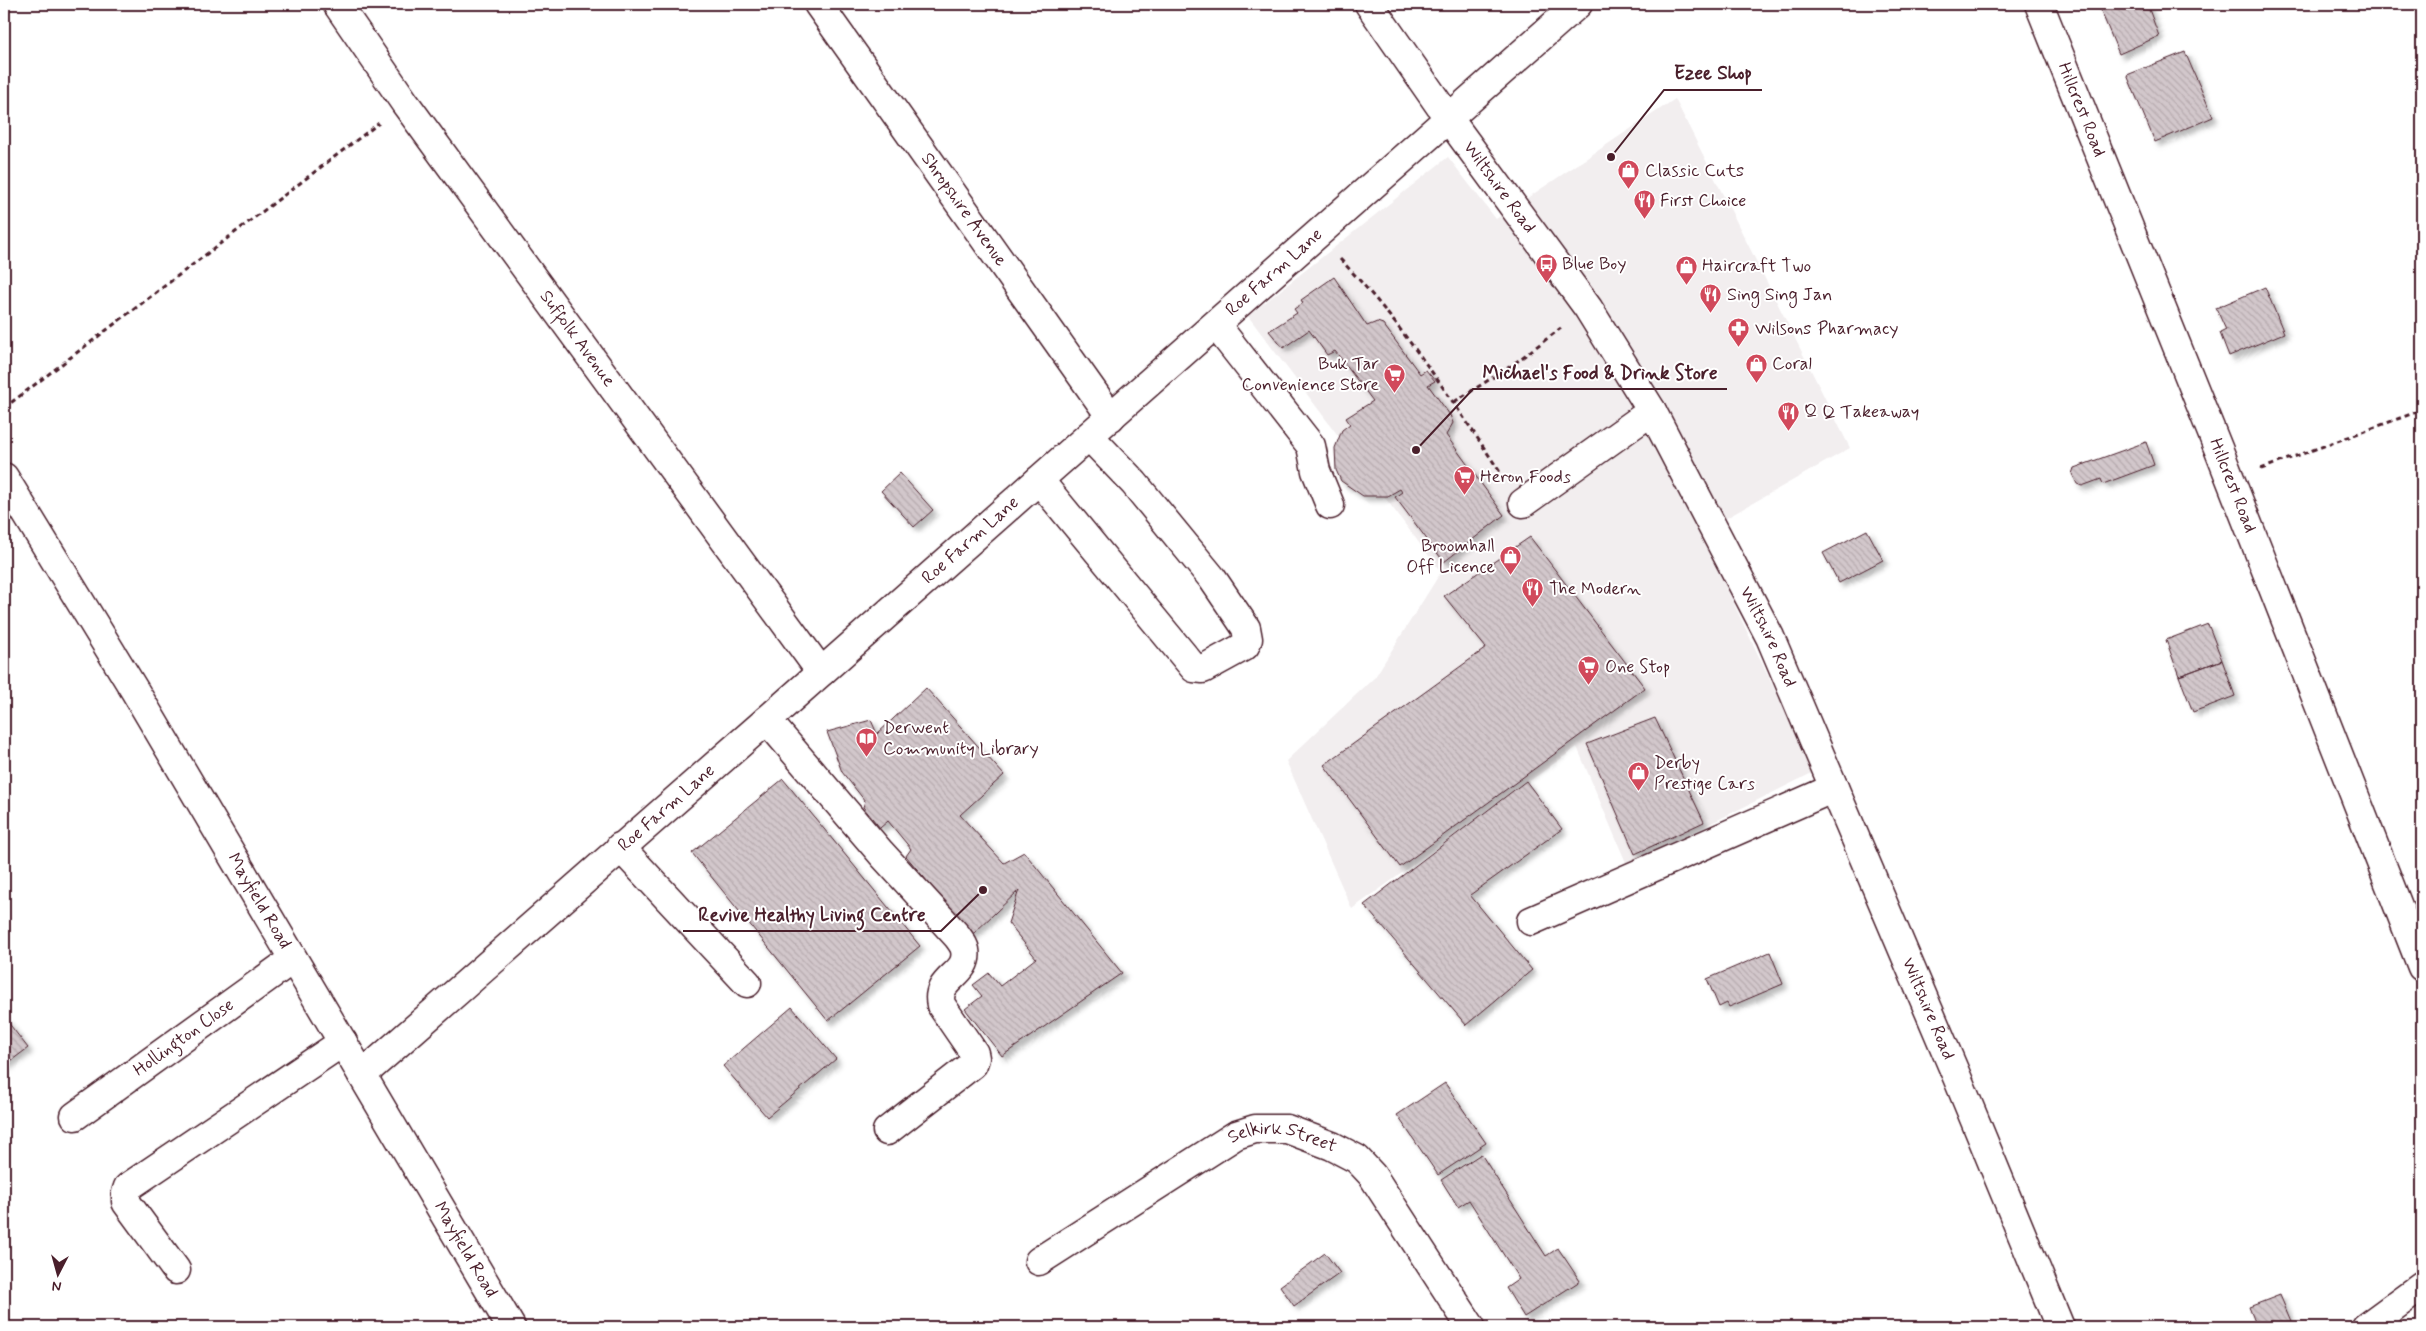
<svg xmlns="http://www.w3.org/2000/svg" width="2426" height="1331" font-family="Mynerve,sans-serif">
  <defs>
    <pattern id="building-back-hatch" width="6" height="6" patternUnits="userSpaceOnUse" patternTransform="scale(1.25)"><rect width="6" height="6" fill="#d2c7cb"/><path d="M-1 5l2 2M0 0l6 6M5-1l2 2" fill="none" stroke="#b6aaae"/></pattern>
    <filter id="shadow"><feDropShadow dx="4.5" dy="4.5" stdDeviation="2.5" flood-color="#0004"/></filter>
  </defs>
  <rect width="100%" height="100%" fill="#fff"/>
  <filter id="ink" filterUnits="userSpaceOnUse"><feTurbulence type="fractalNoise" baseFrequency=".02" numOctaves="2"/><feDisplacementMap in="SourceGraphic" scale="10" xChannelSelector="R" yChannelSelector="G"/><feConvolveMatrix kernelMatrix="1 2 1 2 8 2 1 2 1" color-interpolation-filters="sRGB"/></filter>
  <g filter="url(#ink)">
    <path fill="#f2eeef" d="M1675 99 1850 448 1700 533 1814 772 1627 865 1577 747 1352 909 1286 761 1375 677 1441 572 1248 316 1448 157 1496 219Z"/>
    <path fill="url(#building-back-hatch)" stroke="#4a1f2b" filter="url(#shadow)" d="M2098 4H2147L2159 36 2119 54Z
      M2185 52 2213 117 2155 142 2127 75Z
      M1334 277 1367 326 1377 322 1383 324 1420 374 1426 370 1435 381 1428 385 1450 415 1453 423 1446 435 1504 515 1444 562 1395 497 1402 492 1400 489 1388 496H1363L1341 481 1336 470 1335 448 1342 430 1350 424 1346 418 1373 401 1335 351 1327 355 1309 330 1283 348 1269 331 1297 313 1294 309 1303 303 1301 300Z
      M2265 287 2284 333 2229 356 2220 333 2226 330 2216 308Z
      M2146 442 2154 465 2103 484 2101 479 2082 486 2077 484 2072 474 2074 468Z
      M900 473 933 510 914 527 881 491Z
      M1867 530 1883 560 1839 583 1823 553Z
      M1530 537 1645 688 1400 867 1324 765 1486 648 1444 596Z
      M2208 624 2222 660 2179 676 2166 640Z
      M2222 660 2235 696 2193 712 2179 676Z
      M926 688 1004 775 960 815 1004 863 1024 852 1122 973 1002 1056 965 1009 982 996 973 985 989 973 1000 986 1036 958 1008 923 1019 890 972 935 906 856 911 849 888 821 880 828 863 807 865 801 842 772 827 732 871 720 877 734Z
      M1655 718 1704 822 1635 854 1587 744Z
      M783 779 920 946 828 1021 692 853Z
      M1526 781 1562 829 1470 895 1532 970 1466 1025 1364 905Z
      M1770 952 1783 984 1729 1007 1727 1003 1719 1007 1707 979Z
      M792 1007 836 1059 767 1117 723 1066Z
      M4 1017 28 1048 4 1066Z
      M1445 1083 1486 1143 1438 1175 1397 1115Z
      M1481 1154 1546 1256 1558 1248 1580 1281 1524 1317 1506 1288 1519 1279 1469 1200 1458 1207 1441 1180Z
      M1325 1253 1340 1273 1294 1306 1280 1286Z
      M2280 1295 2293 1326 2257 1327 2249 1307Z"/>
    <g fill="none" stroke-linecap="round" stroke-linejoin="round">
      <defs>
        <g id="minor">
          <path id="s1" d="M337 4 405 103 821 672"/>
          <path id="s2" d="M818 4 1111 417"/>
          <path id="s3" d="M1369 4 1449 119 1588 308 1652 411 1770 637 1957 1077 2060 1327"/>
          <path id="s4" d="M2039 4 2218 448 2422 967"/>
          <path d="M1216 325 1311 446 1316 471 1330 505"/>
          <path id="s5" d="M4 477 135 691 511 1327"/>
          <path d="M1039 480 1194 668 1203 669 1245 646 1248 639 1246 628 1212 578 1134 483 1089 436"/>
          <path d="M1523 503 1652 411"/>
          <path d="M767 720 881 853 957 936C960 940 964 945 965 950 970 976 934 977 941 1005L974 1053 975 1058 973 1064 887 1131"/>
          <path d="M620 847 747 983"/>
          <path d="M1531 921 1834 788"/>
          <path id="s6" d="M362 1075 767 720 1578 4"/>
          <path id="s7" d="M75 1116 293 959"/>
          <path id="s8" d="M1039 1261 1236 1135 1255 1129H1287L1332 1146 1357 1159 1372 1175 1471 1327"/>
          <path d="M176 1270 126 1202V1193L128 1187 343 1042"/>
          <path d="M2366 1327 2422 1286"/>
        </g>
      </defs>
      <use href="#minor" stroke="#4a1f2b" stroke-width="31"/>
      <path stroke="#4a1f2b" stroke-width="3" stroke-dasharray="5 4" stroke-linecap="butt" d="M1340 259C1401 323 1451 398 1500 472
        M1454 402 1511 366 1561 328
        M4 408 379 123
        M2261 469 2422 410"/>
      <use href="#minor" stroke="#fff" stroke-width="28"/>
    </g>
  </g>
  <defs>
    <symbol id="shop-pin" viewBox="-11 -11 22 30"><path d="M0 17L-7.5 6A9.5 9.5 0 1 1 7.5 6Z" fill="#d1495b" stroke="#fff"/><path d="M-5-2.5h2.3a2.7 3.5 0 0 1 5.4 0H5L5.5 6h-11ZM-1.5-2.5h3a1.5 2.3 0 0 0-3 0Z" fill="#fff"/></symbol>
    <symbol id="restaurant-pin" viewBox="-11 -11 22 30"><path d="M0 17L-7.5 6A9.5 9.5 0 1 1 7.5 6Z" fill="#d1495b" stroke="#fff"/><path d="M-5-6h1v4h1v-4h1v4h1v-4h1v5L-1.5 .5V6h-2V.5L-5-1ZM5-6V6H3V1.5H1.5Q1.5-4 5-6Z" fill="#fff"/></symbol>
    <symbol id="bus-pin" viewBox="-11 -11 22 30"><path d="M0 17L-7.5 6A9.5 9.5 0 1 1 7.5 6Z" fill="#d1495b" stroke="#fff"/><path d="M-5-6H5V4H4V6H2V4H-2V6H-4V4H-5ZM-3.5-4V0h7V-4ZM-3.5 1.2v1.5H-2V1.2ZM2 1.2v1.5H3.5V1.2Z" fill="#fff"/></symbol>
    <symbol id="pharmacy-pin" viewBox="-11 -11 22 30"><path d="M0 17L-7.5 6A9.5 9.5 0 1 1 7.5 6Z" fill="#d1495b" stroke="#fff"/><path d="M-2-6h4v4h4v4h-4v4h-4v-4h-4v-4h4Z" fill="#fff"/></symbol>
    <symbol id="supermarket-pin" viewBox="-11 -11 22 30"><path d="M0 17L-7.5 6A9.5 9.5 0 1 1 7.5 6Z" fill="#d1495b" stroke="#fff"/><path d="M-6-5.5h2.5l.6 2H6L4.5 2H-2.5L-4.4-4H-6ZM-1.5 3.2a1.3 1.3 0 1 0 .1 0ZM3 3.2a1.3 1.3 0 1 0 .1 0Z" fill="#fff"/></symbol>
    <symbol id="library-pin" viewBox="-11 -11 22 30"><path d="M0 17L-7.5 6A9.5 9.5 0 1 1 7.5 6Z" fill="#d1495b" stroke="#fff"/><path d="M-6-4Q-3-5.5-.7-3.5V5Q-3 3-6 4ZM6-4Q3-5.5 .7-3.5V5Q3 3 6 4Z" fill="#fff"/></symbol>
  </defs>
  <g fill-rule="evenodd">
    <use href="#shop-pin" x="1616" y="158" width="25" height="34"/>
    <use href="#restaurant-pin" x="1632" y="188" width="25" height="34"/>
    <use href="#bus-pin" x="1534" y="252" width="25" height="34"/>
    <use href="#shop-pin" x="1674" y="254" width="25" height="34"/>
    <use href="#restaurant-pin" x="1698" y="282" width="25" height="34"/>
    <use href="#pharmacy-pin" x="1726" y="316" width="25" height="34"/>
    <use href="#shop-pin" x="1744" y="352" width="25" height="34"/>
    <use href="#supermarket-pin" x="1382" y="362" width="25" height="34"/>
    <use href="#restaurant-pin" x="1776" y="400" width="25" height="34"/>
    <use href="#supermarket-pin" x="1452" y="464" width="25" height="34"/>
    <use href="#shop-pin" x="1498" y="544" width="25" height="34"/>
    <use href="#restaurant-pin" x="1520" y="576" width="25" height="34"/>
    <use href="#supermarket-pin" x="1576" y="654" width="25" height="34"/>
    <use href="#library-pin" x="854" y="726" width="25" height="34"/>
    <use href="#shop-pin" x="1626" y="760" width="25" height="34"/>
  </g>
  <g text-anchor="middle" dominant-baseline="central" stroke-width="4" stroke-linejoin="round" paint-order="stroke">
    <g font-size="18" fill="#4a1f2b" stroke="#fff">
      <text stroke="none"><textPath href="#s4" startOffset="114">Hillcrest Road</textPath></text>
      <text stroke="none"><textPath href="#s3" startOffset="225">Wiltshire Road</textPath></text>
      <text stroke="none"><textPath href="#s2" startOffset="252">Shropshire Avenue</textPath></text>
      <text stroke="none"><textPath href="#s6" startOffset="1215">Roe Farm Lane</textPath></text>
      <text stroke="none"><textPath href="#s1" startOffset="412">Suffolk Avenue</textPath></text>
      <text stroke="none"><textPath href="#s4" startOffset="519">Hillcrest Road</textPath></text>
      <text stroke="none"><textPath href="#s6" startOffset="810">Roe Farm Lane</textPath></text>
      <text stroke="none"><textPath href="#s3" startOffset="750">Wiltshire Road</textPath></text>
      <text stroke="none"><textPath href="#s6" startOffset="405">Roe Farm Lane</textPath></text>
      <text stroke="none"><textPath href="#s5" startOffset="495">Mayfield Road</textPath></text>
      <text stroke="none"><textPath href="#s3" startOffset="1155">Wiltshire Road</textPath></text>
      <text stroke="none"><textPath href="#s7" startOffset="134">Hollington Close</textPath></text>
      <text stroke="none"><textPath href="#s8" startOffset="282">Selkirk Street</textPath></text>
      <text stroke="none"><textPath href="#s5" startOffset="900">Mayfield Road</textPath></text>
    </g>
    <g font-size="18" fill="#4a1f2b" stroke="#fff" text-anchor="start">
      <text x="1645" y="171">Classic Cuts</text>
      <text x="1660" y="201">First Choice</text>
      <text x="1562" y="264">Blue Boy</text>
      <text x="1702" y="266">Haircraft Two</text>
      <text x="1727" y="295">Sing Sing Jan</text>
      <text x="1755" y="329">Wilsons Pharmacy</text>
      <text x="1379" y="364" text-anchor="end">Buk Tar<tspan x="1379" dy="21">Convenience Store</tspan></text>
      <text x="1772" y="364">Coral</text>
      <text x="1804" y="412">Q Q Takeaway</text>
      <text x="1480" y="477">Heron Foods</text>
      <text x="1495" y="546" text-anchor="end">Broomhall<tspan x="1495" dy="21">Off Licence</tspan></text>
      <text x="1549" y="589">The Modern</text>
      <text x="1605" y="667">One Stop</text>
      <text x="883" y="728">Derwent<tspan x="883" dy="21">Community Library</tspan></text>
      <text x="1654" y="763">Derby<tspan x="1654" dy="21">Prestige Cars</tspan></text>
    </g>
  </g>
  <path fill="none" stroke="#4a1f2b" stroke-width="2" d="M1611 157L1664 90H1762M1416 450L1473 389H1727M983 890L941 931H683"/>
  <g fill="#4a1f2b" stroke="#fff" stroke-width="2">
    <circle cx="1611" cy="157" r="5"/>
    <circle cx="1416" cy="450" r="5"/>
    <circle cx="983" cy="890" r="5"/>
  </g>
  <g font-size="19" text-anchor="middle" font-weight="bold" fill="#4a1f2b" stroke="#fff" stroke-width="4" stroke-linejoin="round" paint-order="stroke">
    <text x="1713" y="79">Ezee Shop</text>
    <text x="1600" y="379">Michael's Food &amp; Drink Store</text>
    <text x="812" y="921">Revive Healthy Living Centre</text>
  </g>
  <rect width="2426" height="1331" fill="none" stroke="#fff" stroke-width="20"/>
  <rect x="10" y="10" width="2406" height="1311" fill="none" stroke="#4a1f2b" stroke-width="2" filter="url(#ink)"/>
  <g transform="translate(58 1274) rotate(186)" stroke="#ffffff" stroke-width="4" paint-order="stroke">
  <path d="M0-4L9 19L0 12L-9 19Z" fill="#4a1f2b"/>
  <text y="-8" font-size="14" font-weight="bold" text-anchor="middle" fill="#4a1f2b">N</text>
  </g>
</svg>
